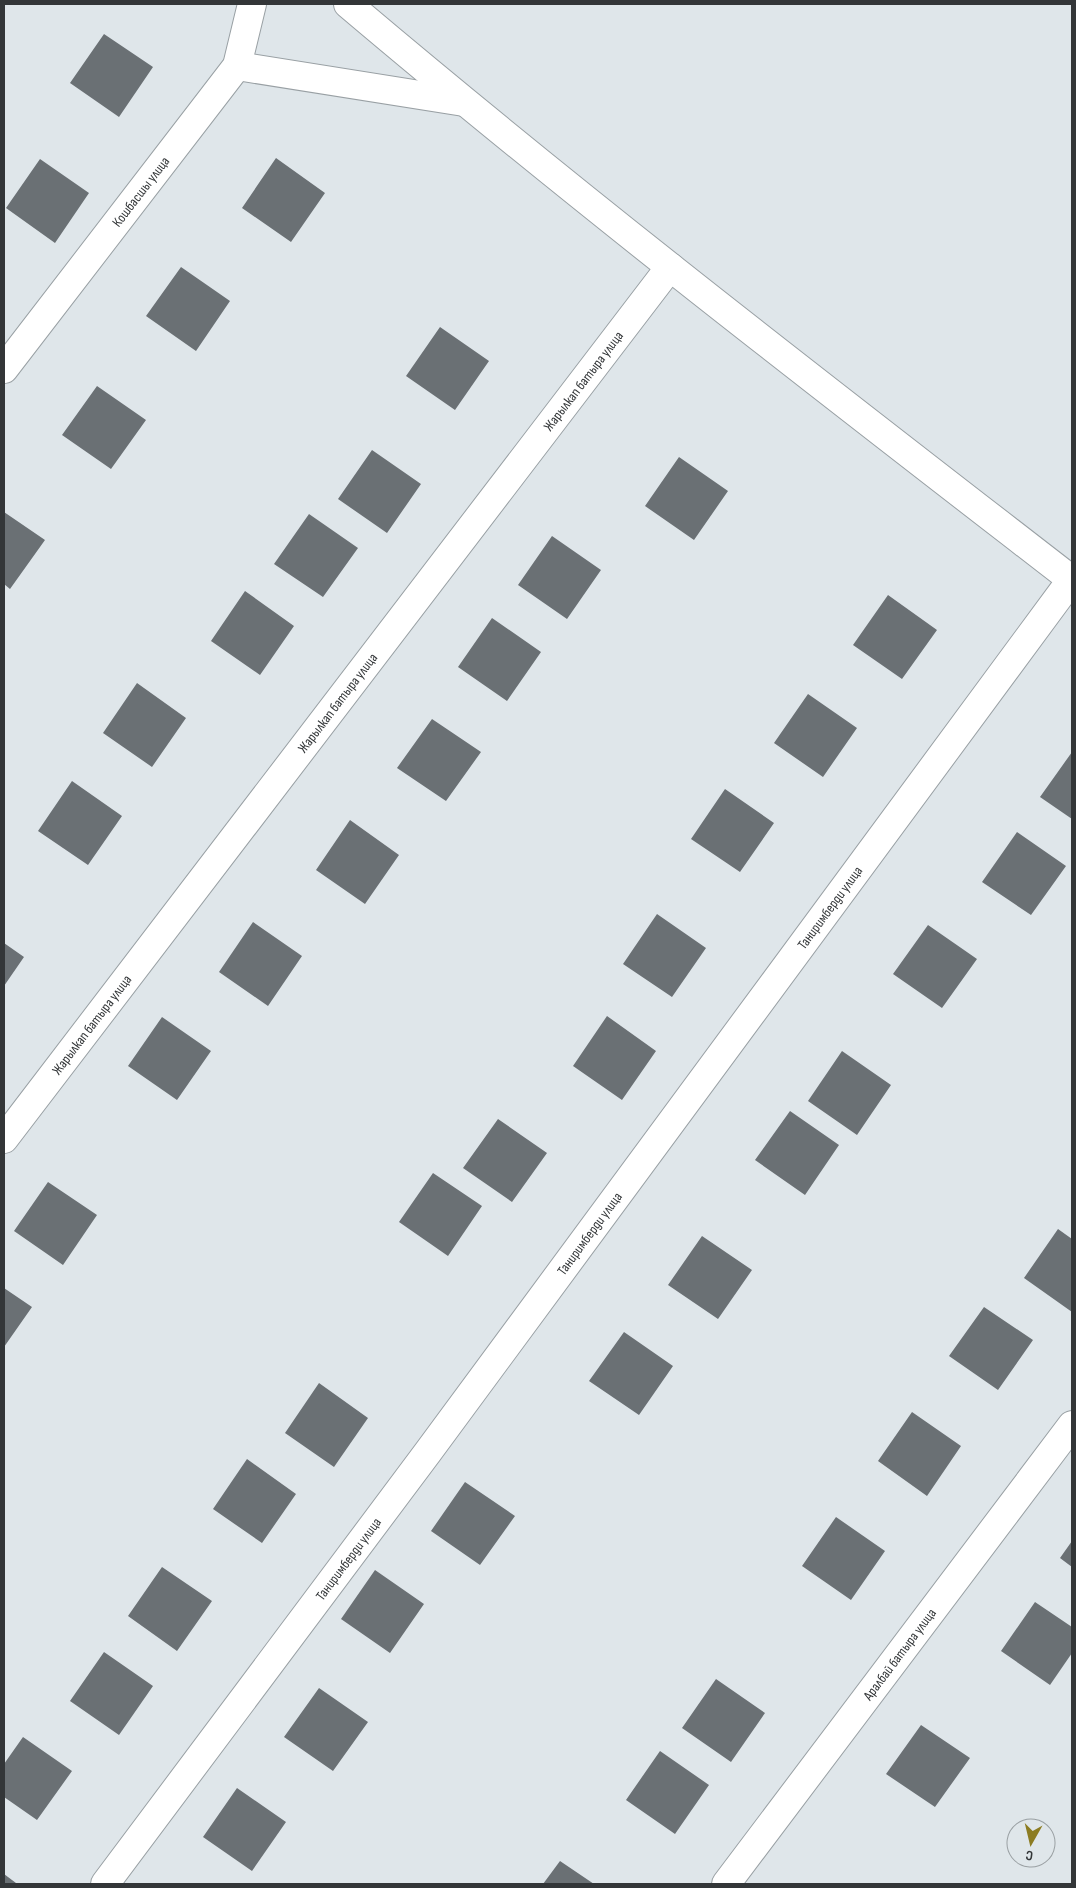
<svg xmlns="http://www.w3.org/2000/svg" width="1076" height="1888" font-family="'Sofia Sans Condensed',sans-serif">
  <rect width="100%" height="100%" fill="#dfe6ea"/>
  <path fill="#6a7074" d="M104 34 153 67 119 117 70 83Z
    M276 158 325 193 291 242 242 208Z
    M40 159 89 193 55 243 6 208Z
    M181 267 230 301 196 351 146 316Z
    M440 327 489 361 455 410 406 376Z
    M97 386 146 420 111 469 62 435Z
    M372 450 421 484 387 533 338 499Z
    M679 457 728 491 694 540 645 506Z
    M4 512 45 540 10 589 4 584Z
    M309 514 358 548 323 597 274 564Z
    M552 536 601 570 567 619 518 585Z
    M245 591 294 626 260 675 211 641Z
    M888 595 937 630 902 679 853 645Z
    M492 618 541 652 507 701 458 667Z
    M137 683 186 718 152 767 103 733Z
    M808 694 857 728 823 777 774 743Z
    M432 719 481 752 446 801 397 768Z
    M1072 752V819L1040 797Z
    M72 781 122 816 88 865 38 831Z
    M725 789 774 823 740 872 691 839Z
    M350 820 399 855 365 904 316 870Z
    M1017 832 1066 866 1031 915 982 882Z
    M657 914 706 948 672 997 623 964Z
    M253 922 302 956 268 1006 219 972Z
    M928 925 977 959 942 1008 893 974Z
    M4 943 24 957 4 986Z
    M607 1016 656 1051 622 1100 573 1066Z
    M162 1017 211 1051 177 1100 128 1066Z
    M842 1051 891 1085 857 1135 808 1101Z
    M790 1111 839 1145 805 1195 755 1160Z
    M498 1119 547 1153 512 1202 463 1168Z
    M433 1173 482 1206 448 1256 399 1222Z
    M48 1182 97 1215 63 1265 14 1231Z
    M1058 1229 1072 1239V1312L1024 1278Z
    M702 1236 752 1270 718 1319 668 1285Z
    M4 1288 32 1307 4 1347Z
    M984 1307 1033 1340 998 1390 949 1356Z
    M624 1332 673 1366 639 1415 589 1381Z
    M319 1383 368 1418 334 1467 285 1433Z
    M912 1412 961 1446 927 1496 878 1461Z
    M247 1459 296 1494 262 1543 213 1509Z
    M465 1482 515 1516 480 1565 431 1531Z
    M836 1517 885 1551 851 1600 802 1566Z
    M1072 1541V1567L1060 1558Z
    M162 1567 212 1601 177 1651 128 1616Z
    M375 1570 424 1604 390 1653 341 1619Z
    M1035 1602 1072 1627V1653L1050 1685 1001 1651Z
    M104 1652 153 1686 119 1735 70 1701Z
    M716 1679 765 1713 731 1762 682 1728Z
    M319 1688 368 1722 333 1771 284 1737Z
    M921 1725 970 1758 935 1807 886 1774Z
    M23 1737 72 1771 37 1820 4 1797V1764Z
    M660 1751 709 1785 675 1834 626 1800Z
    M237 1788 286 1822 252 1871 203 1837Z
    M560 1861 594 1884H543Z
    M4 1874 16 1883 15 1884H4Z"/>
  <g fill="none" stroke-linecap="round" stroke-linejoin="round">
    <defs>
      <g id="minor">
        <path d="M348 4C583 203 828 391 1072 580"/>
        <path d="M237 66 464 102"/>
        <path id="s1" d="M4 369 237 66 252 4"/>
        <path id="s2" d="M4 1139 670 267"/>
        <path id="s3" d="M105 1884 428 1452 1072 579"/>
        <path id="s4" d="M726 1884 1072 1425"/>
      </g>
    </defs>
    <use href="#minor" stroke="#99a0a4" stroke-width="30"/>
    <use href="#minor" stroke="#fff" stroke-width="28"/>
  </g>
  <g text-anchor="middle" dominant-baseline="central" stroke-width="5" stroke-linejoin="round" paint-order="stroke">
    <g font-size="14" fill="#333638" stroke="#dfe6ea">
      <text stroke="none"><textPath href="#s1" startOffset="224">Кошбасшы улица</textPath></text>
      <text stroke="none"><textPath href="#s2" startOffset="954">Жарылкап батыра улица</textPath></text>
      <text stroke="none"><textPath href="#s2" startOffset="549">Жарылкап батыра улица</textPath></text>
      <text stroke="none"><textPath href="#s3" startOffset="1216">Таниримберди улица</textPath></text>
      <text stroke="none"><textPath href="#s2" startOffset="144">Жарылкап батыра улица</textPath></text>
      <text stroke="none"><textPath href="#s3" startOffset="811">Таниримберди улица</textPath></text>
      <text stroke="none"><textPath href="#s3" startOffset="406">Таниримберди улица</textPath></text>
      <text stroke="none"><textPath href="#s4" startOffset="288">Аралбай батыра улица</textPath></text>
    </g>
  </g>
  <rect width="1076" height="1888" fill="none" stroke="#333638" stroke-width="10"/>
  <g transform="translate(1031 1843) rotate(188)"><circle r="24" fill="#dfe6ea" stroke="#9aa0a3"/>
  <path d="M0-4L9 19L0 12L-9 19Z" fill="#8c7c22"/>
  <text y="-8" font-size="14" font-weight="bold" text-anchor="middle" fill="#333638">С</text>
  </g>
</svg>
